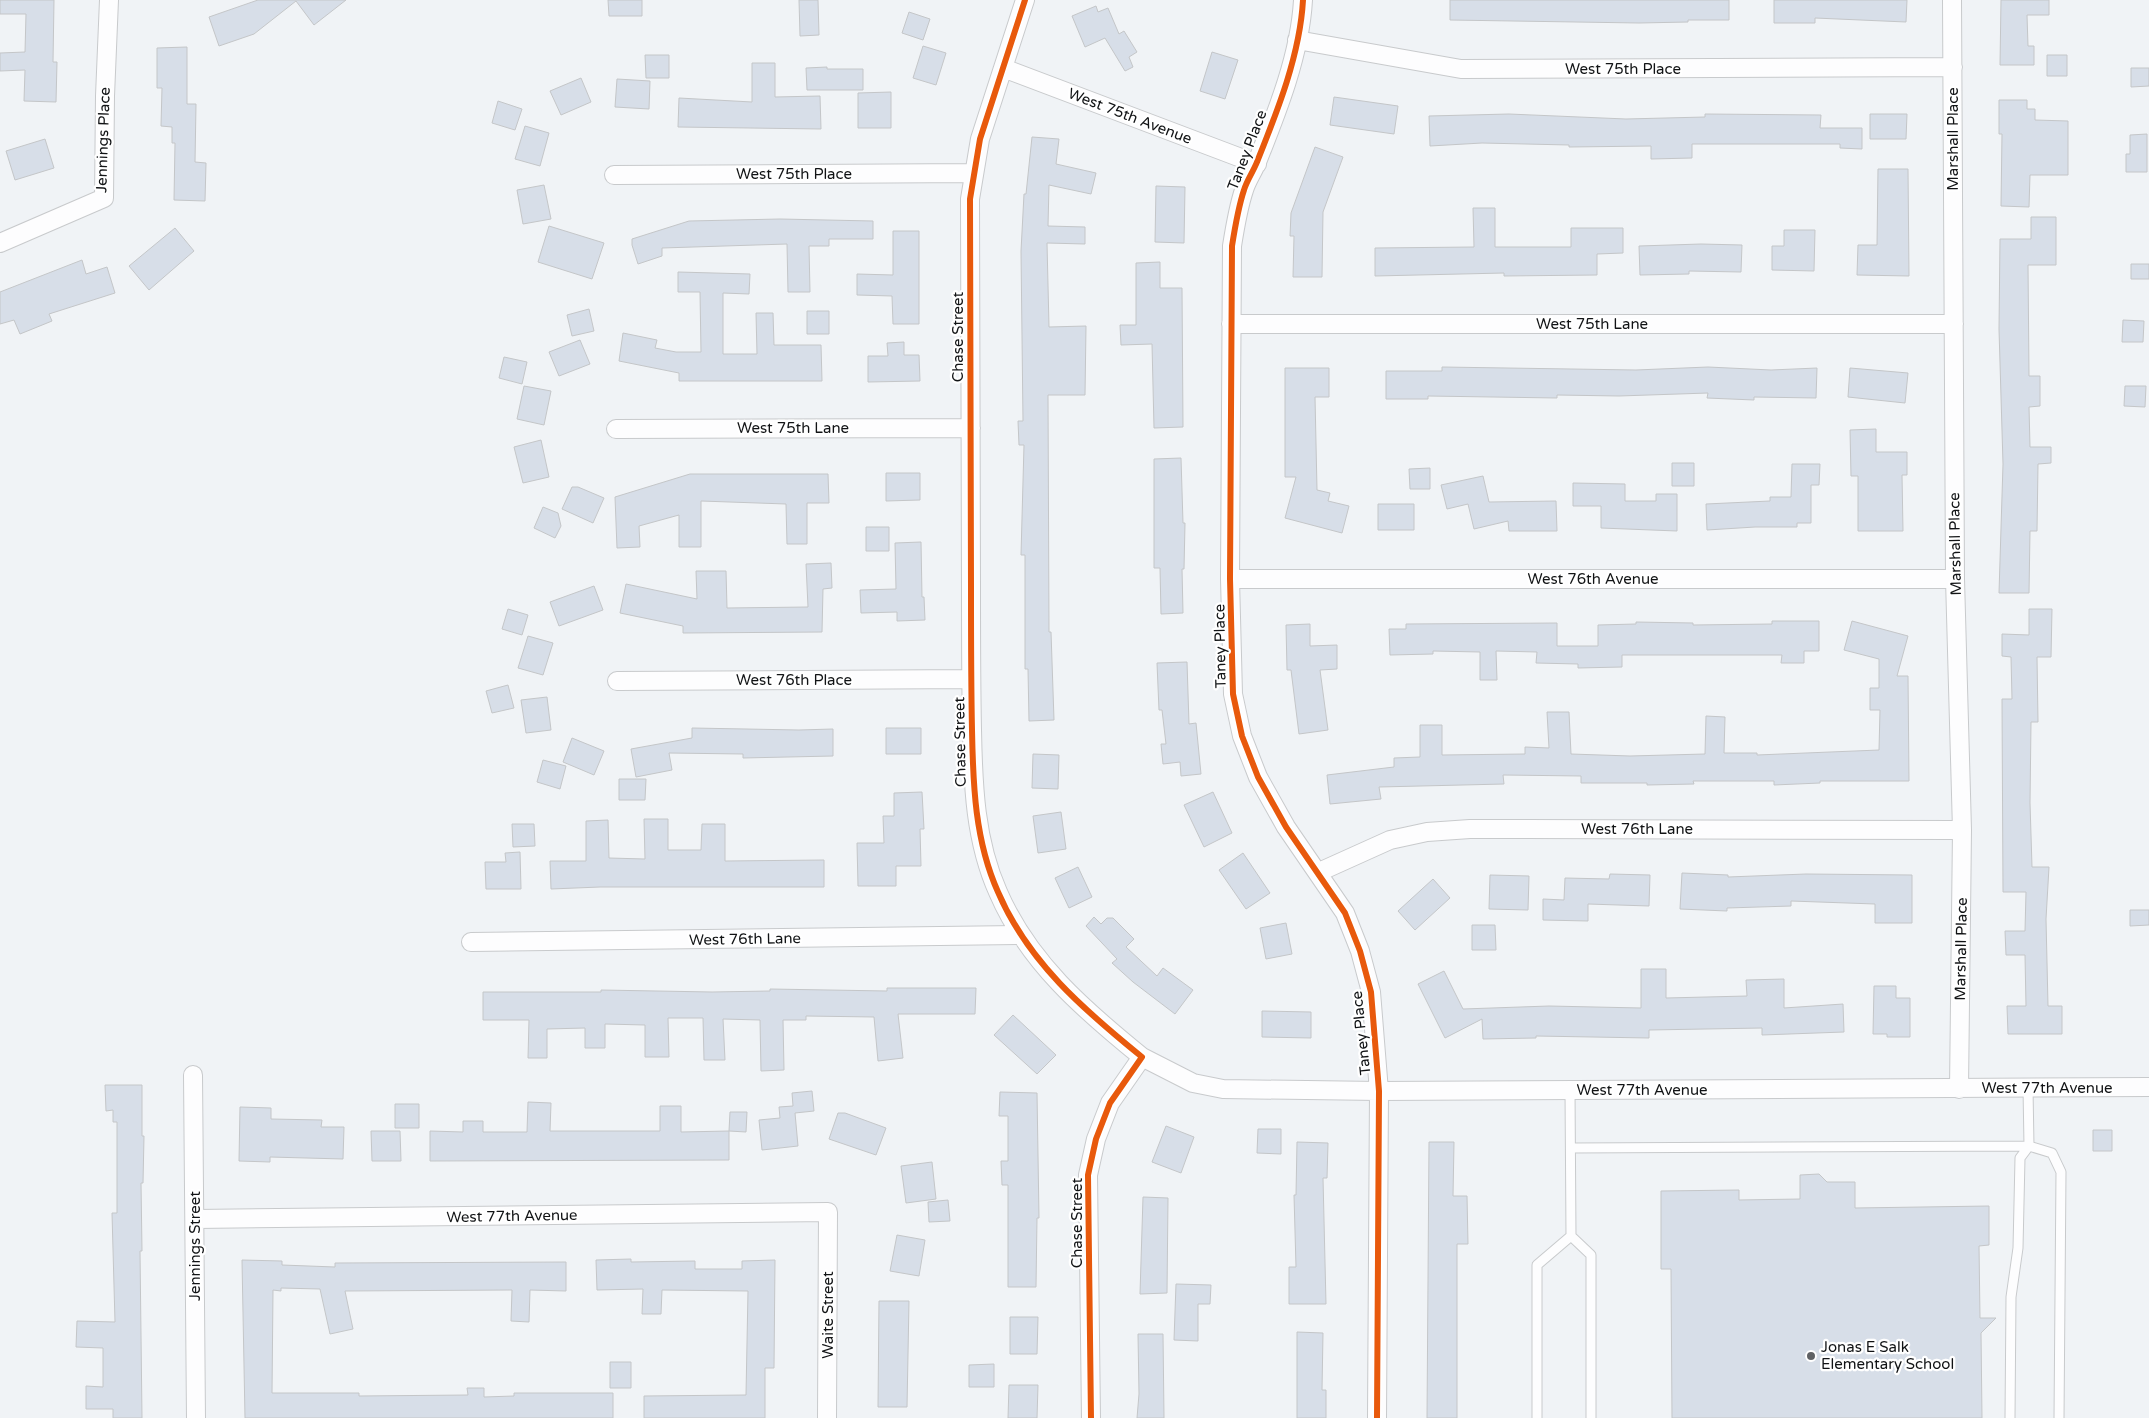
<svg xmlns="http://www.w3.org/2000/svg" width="2149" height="1418" font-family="'Varela Round',sans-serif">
  <rect width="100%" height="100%" fill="#f0f3f6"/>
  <path fill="#d7dee8" stroke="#c4c6c8" d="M0 0H54L53 62H57L56 102 24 101 25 70 0 71V53L25 52 26 14H0Z
    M258 0H346L314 25 296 1 254 34 219 46 209 17Z
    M608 0H642V16H609Z
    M799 0H818L819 35 800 36Z
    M1450 0H1729V20H1688V22L1639 23 1450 20Z
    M1774 0H1907L1906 22 1815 18V23H1774Z
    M2001 0H2049V15H2027L2028 46H2034V65H2000Z
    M1096 6 1098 12 1108 8 1119 34 1124 31 1137 52 1129 57 1133 67 1125 71 1105 38 1085 47 1072 16Z
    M909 12 930 19 923 40 902 33Z
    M923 46 946 53 936 85 913 78Z
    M187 47V104H196L195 162 206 163 205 201 174 200 175 143H172V127L161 126 162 88H157V48Z
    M1212 52 1238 60 1225 99 1200 91Z
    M645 55H669V78H646Z
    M2047 55H2067V76H2047Z
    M752 63H775V97L820 96 821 129 678 127 679 98 752 102Z
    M827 67V69H863V90H807L806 68Z
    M2131 68H2149V86L2131 87Z
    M581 78 591 102 561 115 550 91Z
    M617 79 650 81 649 109 615 107Z
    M891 92V128H858V93Z
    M1334 97 1398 106 1394 134 1330 125Z
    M1999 100H2027V109H2035V120L2068 121V175H2030L2029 207 2001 206 2002 134H1999Z
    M498 101 522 109 515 130 492 123Z
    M1509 114 1626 119 1705 117V114L1821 115 1820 128H1862V149L1840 148V144H1692V158L1651 159V146L1569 147V145L1482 143 1430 146 1429 116Z
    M1870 114H1907L1906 139H1870Z
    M525 126 549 133 540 166 515 159Z
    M2147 134V172H2126V154H2130V135Z
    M1032 137 1059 139 1056 164 1096 173 1091 194 1049 185 1048 226 1085 227V244L1047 243 1049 327 1086 326 1085 395H1048L1049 632H1051L1054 720 1029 721 1028 669H1025V555H1021L1024 445H1019L1018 421H1023L1021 251 1024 194H1026Z
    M45 139 54 168 15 180 6 151Z
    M1315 147 1343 157 1323 212 1322 277H1293L1294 236H1290L1291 213Z
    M1878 169H1908L1909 276 1857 275 1858 245H1877Z
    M544 185 551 219 523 224 517 190Z
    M1156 186 1185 187 1184 243 1155 242Z
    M1473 208H1495V247H1571V228H1623V253L1597 254V275L1504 276V273L1375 276V248L1474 247Z
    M2031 217H2056V265H2028L2029 376H2040V406L2029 407 2030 447H2051V463L2038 464 2037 531H2030L2029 593H1999L2003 464 1999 329 2000 239H2031Z
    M780 219 873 221V239H829V246H809L810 292H788L787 244 662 248V256L638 264 632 245V239L689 221Z
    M549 226 604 243 592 279 538 262Z
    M175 228 194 251 149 290 129 266Z
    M1784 230H1815L1814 271 1772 270V246H1784Z
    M893 231H919V324H893L892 296 857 295V274L893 275Z
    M1701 244 1742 245 1741 272 1689 271V274L1640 275 1639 246Z
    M82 260 86 274 107 267 115 293 49 314 52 321 20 334 14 320 0 324V292Z
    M1160 262V288H1182L1183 427 1154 428 1152 344 1121 345 1120 325H1136V263Z
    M2131 264H2149V279H2131Z
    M678 272 750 274 749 294 723 293V354H757L756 313H773L774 345H821L822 381H679V373L619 361 623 333 657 340 655 348 676 352H701L700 292H678Z
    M589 309 594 331 572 336 567 315Z
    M807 311H829V334H807Z
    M2123 320 2144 321 2143 342H2122Z
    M580 340 590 364 559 376 549 352Z
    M904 342V355H919L920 381 868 382V356H888L887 343Z
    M504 357 527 362 522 384 499 378Z
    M1442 367 1636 370 1708 367 1771 370 1817 368 1816 398 1754 397V400L1707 398 1708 393 1619 396 1557 395V398L1428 396V399H1386V371H1442Z
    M1285 368H1329V397H1315L1317 490 1330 493 1328 501 1349 506 1342 533 1285 518 1296 477H1285Z
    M1850 368 1908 373 1905 403 1848 397Z
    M524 386 551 391 544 425 517 419Z
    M2125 386H2146L2145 407 2124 406Z
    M1876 429V452H1907V475H1902L1903 531H1858V476H1851L1850 430Z
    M541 440 549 477 523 483 514 447Z
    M1181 458 1183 523H1185L1184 569H1182L1183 613 1161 614 1160 568H1154V459Z
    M1672 463H1694V486H1672Z
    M1792 464H1820L1819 485H1811V523H1797V527H1755L1707 530 1706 504 1770 501V497H1791Z
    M1430 468V489H1410L1409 469Z
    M886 473H920V500L886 501Z
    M690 474H828L829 503H807V544H787L786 504 701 501V547H679V515L639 526 640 547 617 548 615 497Z
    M1483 476 1489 502 1556 501 1557 531H1509L1508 521 1474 529 1468 504 1447 509 1441 485Z
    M1573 483 1625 484V501H1656V494H1677V531L1601 528V506H1573Z
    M572 487H578L604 498 593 523 562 509Z
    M1378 504H1414V530H1378Z
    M543 507 558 513 561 526 555 538 534 528Z
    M866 527H889V551H866Z
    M921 542 922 597H924L925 620 897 621V612L861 613 860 590 896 589 895 543Z
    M831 563 832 588 823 589 822 632 683 633V626L620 613 626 584 697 599 696 571H726L727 608 808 607 806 564Z
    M594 586 603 610 559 626 550 602Z
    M508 609 528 615 522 635 502 629Z
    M2029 609H2052L2051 657H2037L2038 722H2031L2030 803 2032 867H2049L2046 919 2048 1006H2062V1034H2008L2007 1006H2026L2025 955H2006L2005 931H2025L2026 892H2003L2002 699H2012L2011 657 2002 656V634L2029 635Z
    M1772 621H1819V651H1804V663H1781L1782 655H1622V667L1578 668V664L1536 663 1537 652 1496 651 1497 680H1480V652L1433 651V654L1390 655 1389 629H1406V624L1557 623V646H1598V625L1636 624V622L1693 623V625L1772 624Z
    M1852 621 1908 636 1897 676H1908L1909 781H1820V783L1774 785V781H1693L1694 784 1647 785V783H1581V776L1503 775 1504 784 1379 787 1381 799 1330 804 1327 775 1394 767V758L1420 757V725H1442V755L1525 754V747L1549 748 1547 712H1569L1571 754 1630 756 1705 754 1706 716 1725 717 1724 753H1757V755L1879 750 1880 710H1870V688H1879V659L1844 650Z
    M1310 624V646L1337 645V669L1320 670 1328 730 1299 734 1291 670H1287L1286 625Z
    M528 636 553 643 543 675 518 668Z
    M1187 662 1189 724 1196 723 1201 774 1181 776 1180 762 1163 764 1161 744H1166L1162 710H1159L1157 663Z
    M508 685 514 708 492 713 486 691Z
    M547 697 551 730 526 733 521 700Z
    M692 728 799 730 833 729V756L743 758V754L669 753 672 770 636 777 631 749 692 738Z
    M886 728H921V754H886Z
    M572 738 604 751 594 775 563 762Z
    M1033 754 1059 755 1058 789 1032 788Z
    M543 760 566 766 560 789 537 782Z
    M619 779H646L645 800H619Z
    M922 792 924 829H920L921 866H896V886H858L857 843H884L883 816H894V793Z
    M1213 792 1232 833 1204 847 1184 805Z
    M1061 812 1066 849 1038 853 1033 816Z
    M644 819H668V850H701L702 824H725V861L824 860V887H600L551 889 550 861H586V821L608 820 609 858 645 859Z
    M512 824H534L535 846 513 847Z
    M520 852 521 889H486L485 862H506L505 853Z
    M1243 853 1270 893 1246 909 1219 870Z
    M1078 867 1092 897 1069 908 1055 878Z
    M1682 873 1728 875V877L1806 874 1912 875V923H1875V904L1791 901V906L1727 908V911L1680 909Z
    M1610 874 1650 875 1649 906 1588 904V921L1543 920V899L1564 900 1565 878 1609 879Z
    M1490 875 1529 876 1528 910 1489 909Z
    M1433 879 1450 898 1415 930 1398 911Z
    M2130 910H2149V925L2130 926Z
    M1094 917 1101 924 1107 918H1113L1134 939 1126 947 1157 976 1163 968 1193 990 1175 1014 1133 982 1112 963 1117 959 1086 926Z
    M1286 923 1292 954 1266 959 1260 928Z
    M1472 925H1495L1496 950H1472Z
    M1641 969H1666V998L1747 996 1746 980 1784 979V1008L1843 1004 1844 1032 1762 1035V1028L1649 1030V1038L1536 1036V1038L1483 1039 1482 1019 1445 1038 1418 984 1444 971 1463 1009 1549 1006 1641 1008Z
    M1874 986H1896V998H1910V1037H1887V1034H1873Z
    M887 988H976L975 1014H898L903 1058 878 1061 874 1017 806 1016V1020H783L784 1070 761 1071 760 1020 723 1019 725 1060H704L703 1018H668L669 1057H645V1025L605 1024V1048H585V1028L547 1029V1058H528L529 1020H483V992H601V990L712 992 770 991V989L887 991Z
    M1262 1011 1311 1012V1038L1262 1037Z
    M1013 1015 1056 1055 1037 1074 994 1035Z
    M105 1085H142V1136H144L143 1183H141L142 1251H140L142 1418H113V1409H86V1386L103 1387V1348L76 1347 77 1321 115 1322 112 1213H117V1122H113V1110L106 1111Z
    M812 1091 814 1111 795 1113 798 1146 762 1150 759 1120 780 1118 779 1107 793 1106 792 1093Z
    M1000 1092 1037 1093 1039 1218H1037L1036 1287H1008V1185H1002L1001 1161H1008V1116H999Z
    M528 1102 551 1103 550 1131H660V1106H681V1132L729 1131V1160L430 1161V1131L463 1132V1121H483V1132H527Z
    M395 1104H419V1128H395Z
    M240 1107 271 1108V1119L322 1120 321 1127H344L343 1159 270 1157V1162L239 1161Z
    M730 1112H747L746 1132 729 1131Z
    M838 1113H845L886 1128 876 1155 829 1139Z
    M1166 1126 1194 1137 1181 1173 1152 1162Z
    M1258 1129H1281V1154L1257 1153Z
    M2093 1130H2112V1151H2093Z
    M371 1131H400L401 1161H372Z
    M1297 1142 1328 1143 1327 1178H1323L1326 1304H1289V1267H1296L1294 1195H1296Z
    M1429 1142H1454L1453 1196H1467L1468 1244H1457V1418H1427Z
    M932 1162 936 1199 906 1203 901 1166Z
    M1819 1174 1827 1182H1855V1208L1989 1206V1245L1979 1246 1980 1318H1996L1981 1333 1982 1418H1672L1671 1269H1661V1191L1739 1190V1200L1800 1199V1175Z
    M1143 1197 1168 1198 1167 1293 1140 1294Z
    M948 1200 950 1221 929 1222 928 1202Z
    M897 1235 925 1240 919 1276 890 1271Z
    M631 1259V1262L695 1261V1269H742V1261L775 1260 774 1368H765V1418H644V1396L746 1395 748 1291 662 1290 661 1314H642L643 1289 597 1290 596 1260Z
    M242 1260 282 1261V1265L335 1267V1263L566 1262V1291L530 1290 529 1322 511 1321 512 1290 345 1291 353 1329 330 1334 320 1289 281 1288V1291L273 1290 272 1393H359V1396L468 1395 467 1388H484V1397L514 1396V1393H613V1418H245Z
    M1176 1284 1211 1285 1210 1304H1198V1341L1174 1340Z
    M879 1301H909L907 1407H878Z
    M1010 1317H1038L1037 1354H1010Z
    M1297 1332 1323 1333 1322 1390H1326V1418H1297Z
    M1138 1334H1163L1164 1418H1137L1139 1394Z
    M610 1362H631V1388H610Z
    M994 1364V1387H969V1365Z
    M1009 1385H1038L1037 1418H1008Z"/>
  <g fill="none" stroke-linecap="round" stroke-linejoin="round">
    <defs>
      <path id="service" d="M1570 1090 1571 1236 1591 1255V1418
        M1571 1148 2029 1146 2052 1153 2061 1172 2059 1418
        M1537 1418V1265L1571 1236
        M2010 1418 2011 1297 2018 1248 2020 1158 2029 1146 2028 1088"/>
      <path id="minor" d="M1025 0 980 139 970 199C970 328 971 457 971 587 971 634 971 682 972 730 973 785 975 841 998 892 1028 962 1084 1010 1142 1057L1110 1103 1096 1139 1088 1175 1091 1418
        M1303 0C1300 55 1277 112 1257 162 1253 172 1247 180 1244 190 1238 208 1235 227 1232 246L1230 579 1233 694 1242 736 1258 777 1286 827 1345 913 1360 951 1371 992 1379 1091 1377 1418
        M1952 0 1955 579 1962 830 1959 1089
        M1297 40 1461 69 1953 67
        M1003 68 1257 164
        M614 175 973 173
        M0 243 104 198 105 96 109 0
        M1231 324H1954
        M616 429 971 428
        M1230 579H1955
        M617 681 971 679
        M1319 872 1390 840 1427 832 1470 829 1962 830
        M471 942 1020 935
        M1142 1057 1193 1083 1223 1089 1379 1091 2149 1087
        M193 1075 196 1418
        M196 1219 828 1212 827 1418"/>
    </defs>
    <use href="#service" stroke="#c8cacc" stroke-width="11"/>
    <use href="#minor" stroke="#c8cacc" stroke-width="20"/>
    <use href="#service" stroke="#fdfdfe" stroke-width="9"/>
    <use href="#minor" stroke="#fdfdfe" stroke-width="18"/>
    <defs>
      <path id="cycleway" d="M1025 0 980 139 970 199C970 328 971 457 971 587 971 634 971 682 972 730 973 785 975 841 998 892 1028 962 1084 1010 1142 1057L1110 1103 1096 1139 1088 1175 1091 1418
        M1303 0C1300 55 1277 112 1257 162 1253 172 1247 180 1244 190 1238 208 1235 227 1232 246L1230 579 1233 694 1242 736 1258 777 1286 827 1345 913 1360 951 1371 992 1379 1091 1377 1418"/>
    </defs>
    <use href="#cycleway" stroke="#fff" stroke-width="9"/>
    <use href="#cycleway" stroke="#e8590c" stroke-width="6"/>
  </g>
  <circle fill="#5f6164" stroke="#fff" stroke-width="2" cx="1811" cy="1356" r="5"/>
  <g text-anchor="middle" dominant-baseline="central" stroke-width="4.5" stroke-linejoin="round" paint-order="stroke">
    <g font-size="15" fill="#111315" stroke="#fff">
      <text x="1623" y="69">West 75th Place</text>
      <text transform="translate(1130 116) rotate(21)">West 75th Avenue</text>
      <text transform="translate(1953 139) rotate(-90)">Marshall Place</text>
      <text transform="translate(103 140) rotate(-88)">Jennings Place</text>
      <text transform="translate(1247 150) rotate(-69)">Taney Place</text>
      <text x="794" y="174">West 75th Place</text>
      <text x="1592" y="324">West 75th Lane</text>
      <text transform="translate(958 337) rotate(-90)">Chase Street</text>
      <text x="793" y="428">West 75th Lane</text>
      <text transform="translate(1955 544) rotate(-91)">Marshall Place</text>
      <text x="1593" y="579">West 76th Avenue</text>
      <text transform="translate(1220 646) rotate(-91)">Taney Place</text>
      <text x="794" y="680">West 76th Place</text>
      <text transform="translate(960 742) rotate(-91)">Chase Street</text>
      <text x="1637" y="829">West 76th Lane</text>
      <text transform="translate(745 939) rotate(-1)">West 76th Lane</text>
      <text transform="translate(1961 949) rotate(-89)">Marshall Place</text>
      <text transform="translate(1361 1033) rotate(-96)">Taney Place</text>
      <text x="2047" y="1088">West 77th Avenue</text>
      <text x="1642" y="1090">West 77th Avenue</text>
      <text transform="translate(512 1216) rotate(-1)">West 77th Avenue</text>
      <text transform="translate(1077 1223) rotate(-90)">Chase Street</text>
      <text transform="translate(195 1246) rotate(-90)">Jennings Street</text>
      <text transform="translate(828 1315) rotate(-90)">Waite Street</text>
    </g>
    <g font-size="15" fill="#111315" stroke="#fff" text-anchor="start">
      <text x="1821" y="1347">Jonas E Salk<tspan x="1821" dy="17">Elementary School</tspan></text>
    </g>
  </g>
</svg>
